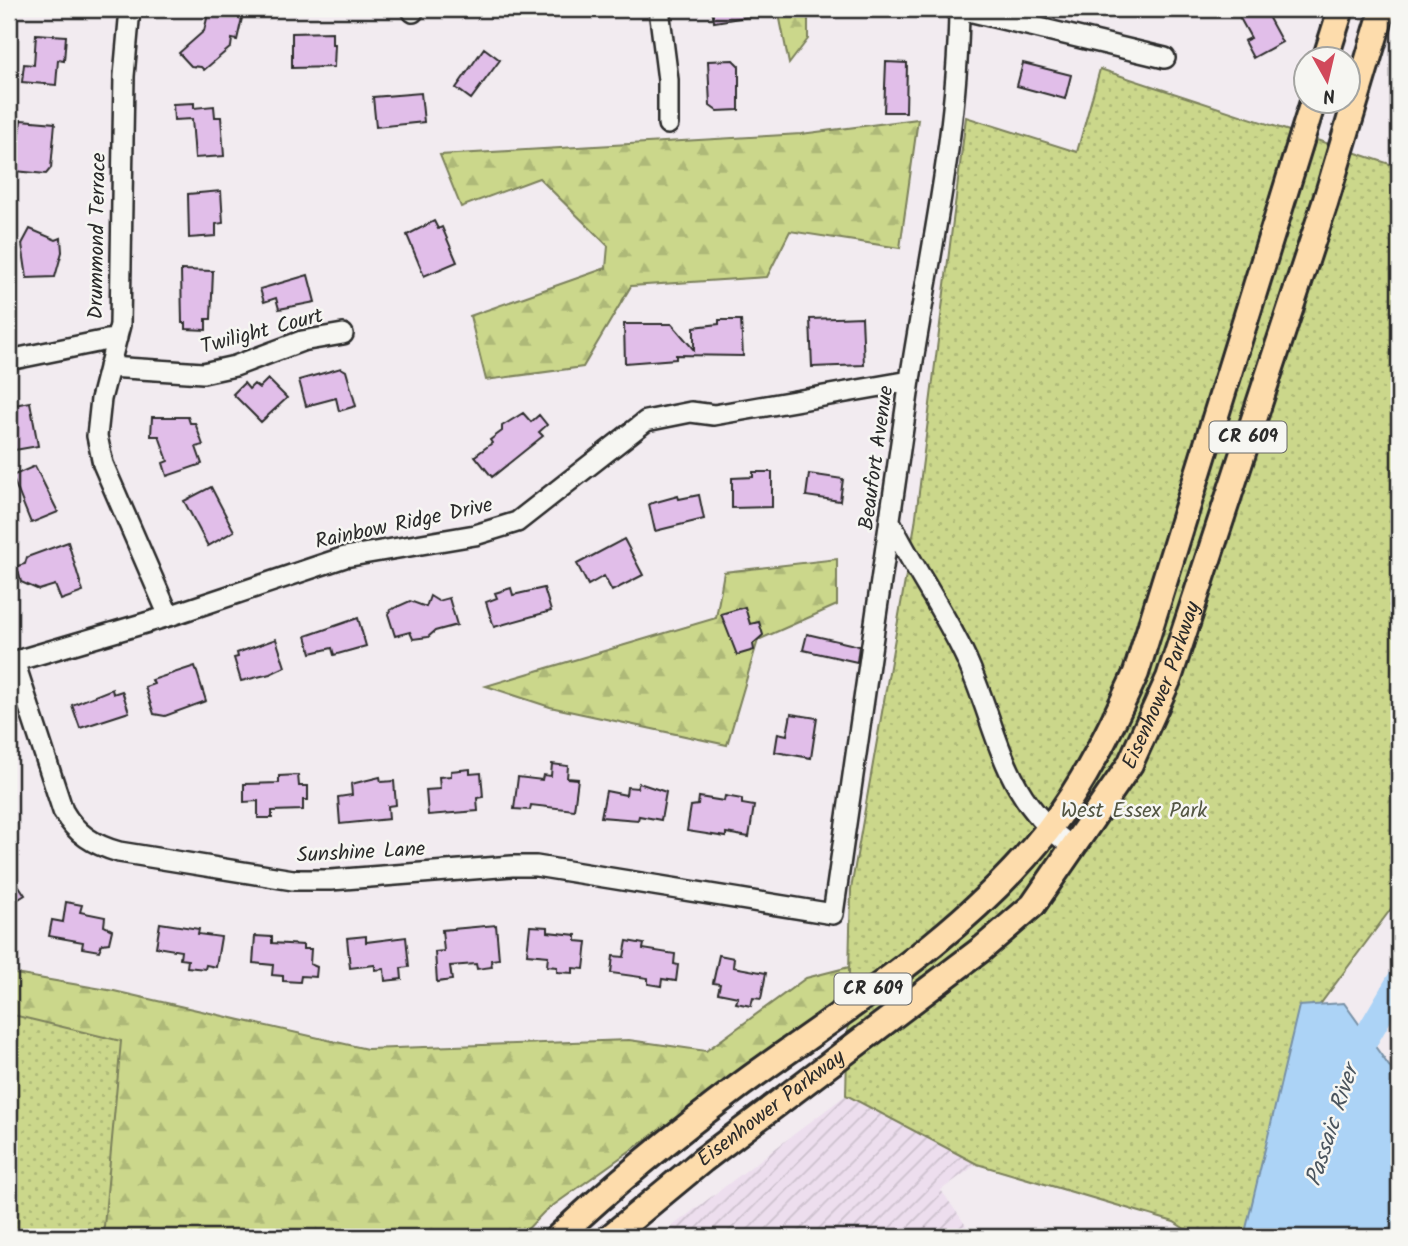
<svg xmlns="http://www.w3.org/2000/svg" width="1408" height="1246" font-family="Kalam,sans-serif">
  <defs>
    <pattern id="industrial-furrows" width="10" height="10" patternUnits="userSpaceOnUse" patternTransform="scale(1.75)"><rect width="10" height="10" fill="#eddeee"/><path d="M-1 1l2-2M0 10L10 0M9 11l2-2" fill="none" stroke="#cbbfcc"/></pattern>
    <pattern id="forest-firs" width="22" height="20" patternUnits="userSpaceOnUse" patternTransform="scale(1.75)"><rect width="22" height="20" fill="#cbd78b"/><path d="M5 1l3.5 6h-7zM16 11l3.5 6h-7z" fill="#aeb978"/></pattern>
    <pattern id="park-dots" width="8" height="8" patternUnits="userSpaceOnUse" patternTransform="scale(1.75)"><rect width="8" height="8" fill="#cbd78b"/><path d="M2 2h.1M6 6h.1" fill="none" stroke="#aeb978" stroke-width="1.8" stroke-linecap="round"/></pattern>
  </defs>
  <rect width="100%" height="100%" fill="#f2ebf0"/>
  <filter id="ink" filterUnits="userSpaceOnUse"><feTurbulence type="fractalNoise" baseFrequency=".0143" numOctaves="2"/><feDisplacementMap in="SourceGraphic" scale="14" xChannelSelector="R" yChannelSelector="G"/><feConvolveMatrix kernelMatrix="1 2 1 2 8 2 1 2 1" color-interpolation-filters="sRGB"/></filter>
  <g filter="url(#ink)">
    <path fill="url(#industrial-furrows)" d="M846 1095 977 1164 941 1190 974 1237H658Z"/>
    <path fill="url(#forest-firs)" stroke="#7b815b" stroke-width="2" d="M778 9H808V39L789 64Z
      M918 119 900 248 790 231 767 277 631 286 583 367 486 380 470 316 606 268 608 246 539 178 461 207 440 155 801 134Z
      M837 559V605L758 640 727 745 550 707 486 686 716 618 724 572Z
      M1016 834 846 997 544 1212 520 1237H9V973L114 991 367 1049 629 1040 706 1051 806 978 857 965Z"/>
    <path fill="url(#park-dots)" stroke="#7b815b" stroke-width="2" d="M1100 69 1399 167V898L1316 1010 1246 1237H1197L1174 1222 977 1164 846 1095 851 889 915 524 966 117 1077 152Z
      M9 1014 121 1041 103 1237H9Z"/>
    <path fill="#acd3f6" stroke="#7890a5" stroke-width="2" d="M1344 1003 1399 1080V1237H1244L1299 1006Z"/>
    <g fill="none" stroke-linecap="round" stroke-linejoin="round">
      <path stroke="#acd3f6" stroke-width="26" d="M1350 1065 1399 982"/>
    </g>
    <path fill="#e1bee9" stroke="#2b2b2b" stroke-width="2" d="M712 9H752L753 16 714 22Z
      M1235 9H1264L1282 42 1253 58 1244 41 1251 38Z
      M209 10 242 18 237 40 232 39 231 47 204 70 201 67 191 66 179 53 204 31Z
      M332 32V44H335L334 67 292 68V33Z
      M36 34 66 36 64 61 58 60 56 85 22 82 24 64 34 65Z
      M484 48 500 60 471 99 456 88Z
      M733 60 739 66V110L717 111 710 106 708 61Z
      M886 62 907 63 906 112H884Z
      M1023 63 1071 75 1065 99 1017 86Z
      M421 93 424 122 376 127 373 97Z
      M194 103V108L214 106 215 117H221L224 156 195 158 192 119 174 120 173 104Z
      M21 120 55 123 51 168 46 174 15 171 16 164 9 163V149L15 150 18 143Z
      M221 191 223 223 216 224V236L189 238 188 194Z
      M434 221 438 229 442 227 457 262 424 276 407 235Z
      M30 229 56 240 61 238 62 252 55 277 27 278 22 244Z
      M181 270 213 271 211 319H206V330L186 329V323H182Z
      M308 275 315 302 279 309 276 298 264 302 260 289Z
      M862 317 864 365 812 367 810 319Z
      M719 320H741L743 356 676 355V359L625 363 624 324H672L694 350V327L719 324Z
      M341 368 346 371 356 406 339 411 336 398 306 406 299 380Z
      M268 379 287 398 261 422 233 394 244 383 249 389 254 384 259 388Z
      M30 402 38 446 9 451V406Z
      M523 413 531 422 539 415 547 425 539 432 543 436 492 477 475 456 492 443 490 440 502 431V426Z
      M152 417H188L190 423H195L203 445 196 447 202 464 167 476 163 463 168 461 159 436H151Z
      M35 466 58 512 31 523 12 476Z
      M753 472H772V507L732 508V478L753 477Z
      M809 474 843 479 840 501 806 496Z
      M211 487 234 531 208 546 184 501Z
      M699 495 704 519 655 531 649 504 678 496 679 499Z
      M624 539 643 575 612 591 604 576 588 585 577 564Z
      M68 542 83 592 61 600 55 585 39 590 21 582 17 566 25 564 27 557Z
      M511 588 513 595 544 588 551 611 494 627 486 602 497 598 495 593Z
      M430 596 438 601 449 598 457 625 435 631 428 637 413 639 410 632 395 636 388 614 390 610 410 601 426 607Z
      M745 607 750 624 759 622 763 635 753 644 754 650 737 655 721 614Z
      M358 618 366 646 334 655 332 648 311 653 306 636Z
      M807 634 859 646 857 662 803 650Z
      M276 639 285 667 270 674 241 681 234 658 238 657 237 653Z
      M195 666 206 701 165 716 154 714 145 687 154 684 152 680Z
      M112 689 113 694 122 691 129 712 80 728 72 705Z
      M791 714 817 718 811 758 775 752 778 733 787 735Z
      M552 764 568 766 567 778 578 779 574 810 531 805 530 810 514 809 518 777 542 780 543 775 551 776Z
      M470 769V774L481 773 483 797 477 798 478 811 428 815 426 790 440 789 439 777 451 776V771Z
      M298 775 299 786H308V800H303V810L272 811V818H258V801L244 802V784L279 783V776Z
      M380 777 381 782 394 781 396 805 388 806 389 819 340 824 338 797 352 795 351 784Z
      M639 783 666 792 661 820 639 816 638 820 601 817 606 791 626 795 627 787 637 788Z
      M725 796 742 799V804L754 806 749 837 726 833V837L687 831 691 806 698 805 699 797 724 801Z
      M9 871 25 895 9 905Z
      M66 902 82 905 80 912 105 917 104 926 112 930 109 943 102 944 99 951 82 948 83 942 49 936 52 920 63 922Z
      M160 923 199 929 198 934 221 937 216 967 206 965 205 969 187 967 188 960 180 959 181 951 156 947Z
      M496 925 499 959 491 960 492 967 477 969 476 964 450 966 452 980 437 982 435 952 444 951 442 930Z
      M530 926 548 927V932L576 935V941L587 942 584 969 573 968V973L557 972V967L547 966 548 956 527 954Z
      M255 936 272 937V943L303 945V949H311L310 964 317 967 316 977 301 976 300 982 283 981V976L272 975 273 965 253 963Z
      M366 936V942L406 937 409 967 401 968 402 979 385 981 384 969 375 970V965L350 968 347 938Z
      M627 941 644 944 643 949 675 954 674 964 678 965 676 981 662 979 661 986 648 984V978L611 973 613 956 624 957Z
      M719 955 734 958 733 967 766 973 761 999 753 998 751 1006 736 1003 738 997 718 993 720 984 713 983Z"/>
    <g fill="none" stroke-linecap="round" stroke-linejoin="round">
      <defs>
        <path id="minor" d="M130 9 124 76 120 325 101 399 97 436 103 464 169 616
          M659 9 668 80V124
          M960 9 1165 58
          M413 12 414 9
          M9 360 117 338
          M109 367 203 373 235 366 302 341 343 334
          M891 523C914 569 944 611 966 658 1000 733 1001 797 1074 848
          M14 661 63 811C76 834 94 845 119 852L293 880H331L512 866H536L833 914C860 736 883 558 910 380 929 256 958 135 959 9
          M9 663 169 616 345 557 475 535 517 522 646 421 691 412 714 415 910 381"/>
        <g id="major">
          <path d="M1325 60 1341 9"/>
          <path d="M558 1237C612 1186 682 1129 742 1084 848 1007 966 934 1048 830 1085 782 1111 728 1136 673L1313 102"/>
          <path id="s1" d="M610 1237 703 1160 983 948 1033 905 1130 764 1169 678 1325 203 1383 9"/>
        </g>
      </defs>
      <use href="#minor" stroke="#2b2b2b" stroke-width="24"/>
      <use href="#major" stroke="#2b2b2b" stroke-width="30"/>
      <use href="#minor" stroke="#f6f6f2" stroke-width="19"/>
      <use href="#major" stroke="#fddcac" stroke-width="24"/>
    </g>
  </g>
  <g text-anchor="middle" dominant-baseline="central" stroke-width="5" stroke-linejoin="round" paint-order="stroke">
    <g fill="#f6f6f2" stroke="#686867" stroke-width="2">
      <rect x="1209.5" y="421.5" width="77" height="31" rx="5"/>
      <rect x="834.5" y="973.5" width="77" height="31" rx="5"/>
    </g>
    <g font-size="19" font-weight="bold" fill="#2b2b2b">
      <text x="1248" y="437">CR 609</text>
      <text x="873" y="989">CR 609</text>
    </g>
    <g font-size="21" fill="#2b2b2b" stroke="#f6f6f2">
      <text transform="translate(98 236) rotate(-89)">Drummond Terrace</text>
      <text transform="translate(262 332) rotate(-15)">Twilight Court</text>
      <text transform="translate(877 458) rotate(-82)">Beaufort Avenue</text>
      <text transform="translate(404 524) rotate(-12)">Rainbow Ridge Drive</text>
      <text stroke="none"><textPath href="#s1" startOffset="794">Eisenhower Parkway</textPath></text>
      <text transform="translate(361 853) rotate(-3)">Sunshine Lane</text>
      <text stroke="none"><textPath href="#s1" startOffset="206">Eisenhower Parkway</textPath></text>
    </g>
    <g font-size="21" fill="#535643" stroke="#f6f6f2">
      <text x="1134" y="811">West Essex Park</text>
    </g>
    <g font-size="23" font-style="italic" fill="#4b555e" stroke="#f6f6f2">
      <text transform="translate(1333 1126) rotate(-72)">Passaic River</text>
    </g>
  </g>
  <rect width="1408" height="1246" fill="none" stroke="#f6f6f2" stroke-width="35"/>
  <rect x="18" y="18" width="1373" height="1211" fill="none" stroke="#2b2b2b" stroke-width="2.5" filter="url(#ink)"/>
  <g transform="translate(1327 80) rotate(172)"><circle r="33" fill="#f6f6f2" stroke="#a5a5a2" stroke-width="2"/>
  <path d="M0-5L12 26L0 18L-12 26Z" fill="#d1495b"/>
  <text y="-10" font-size="19" font-weight="bold" text-anchor="middle" fill="#2b2b2b">N</text>
  </g>
</svg>
